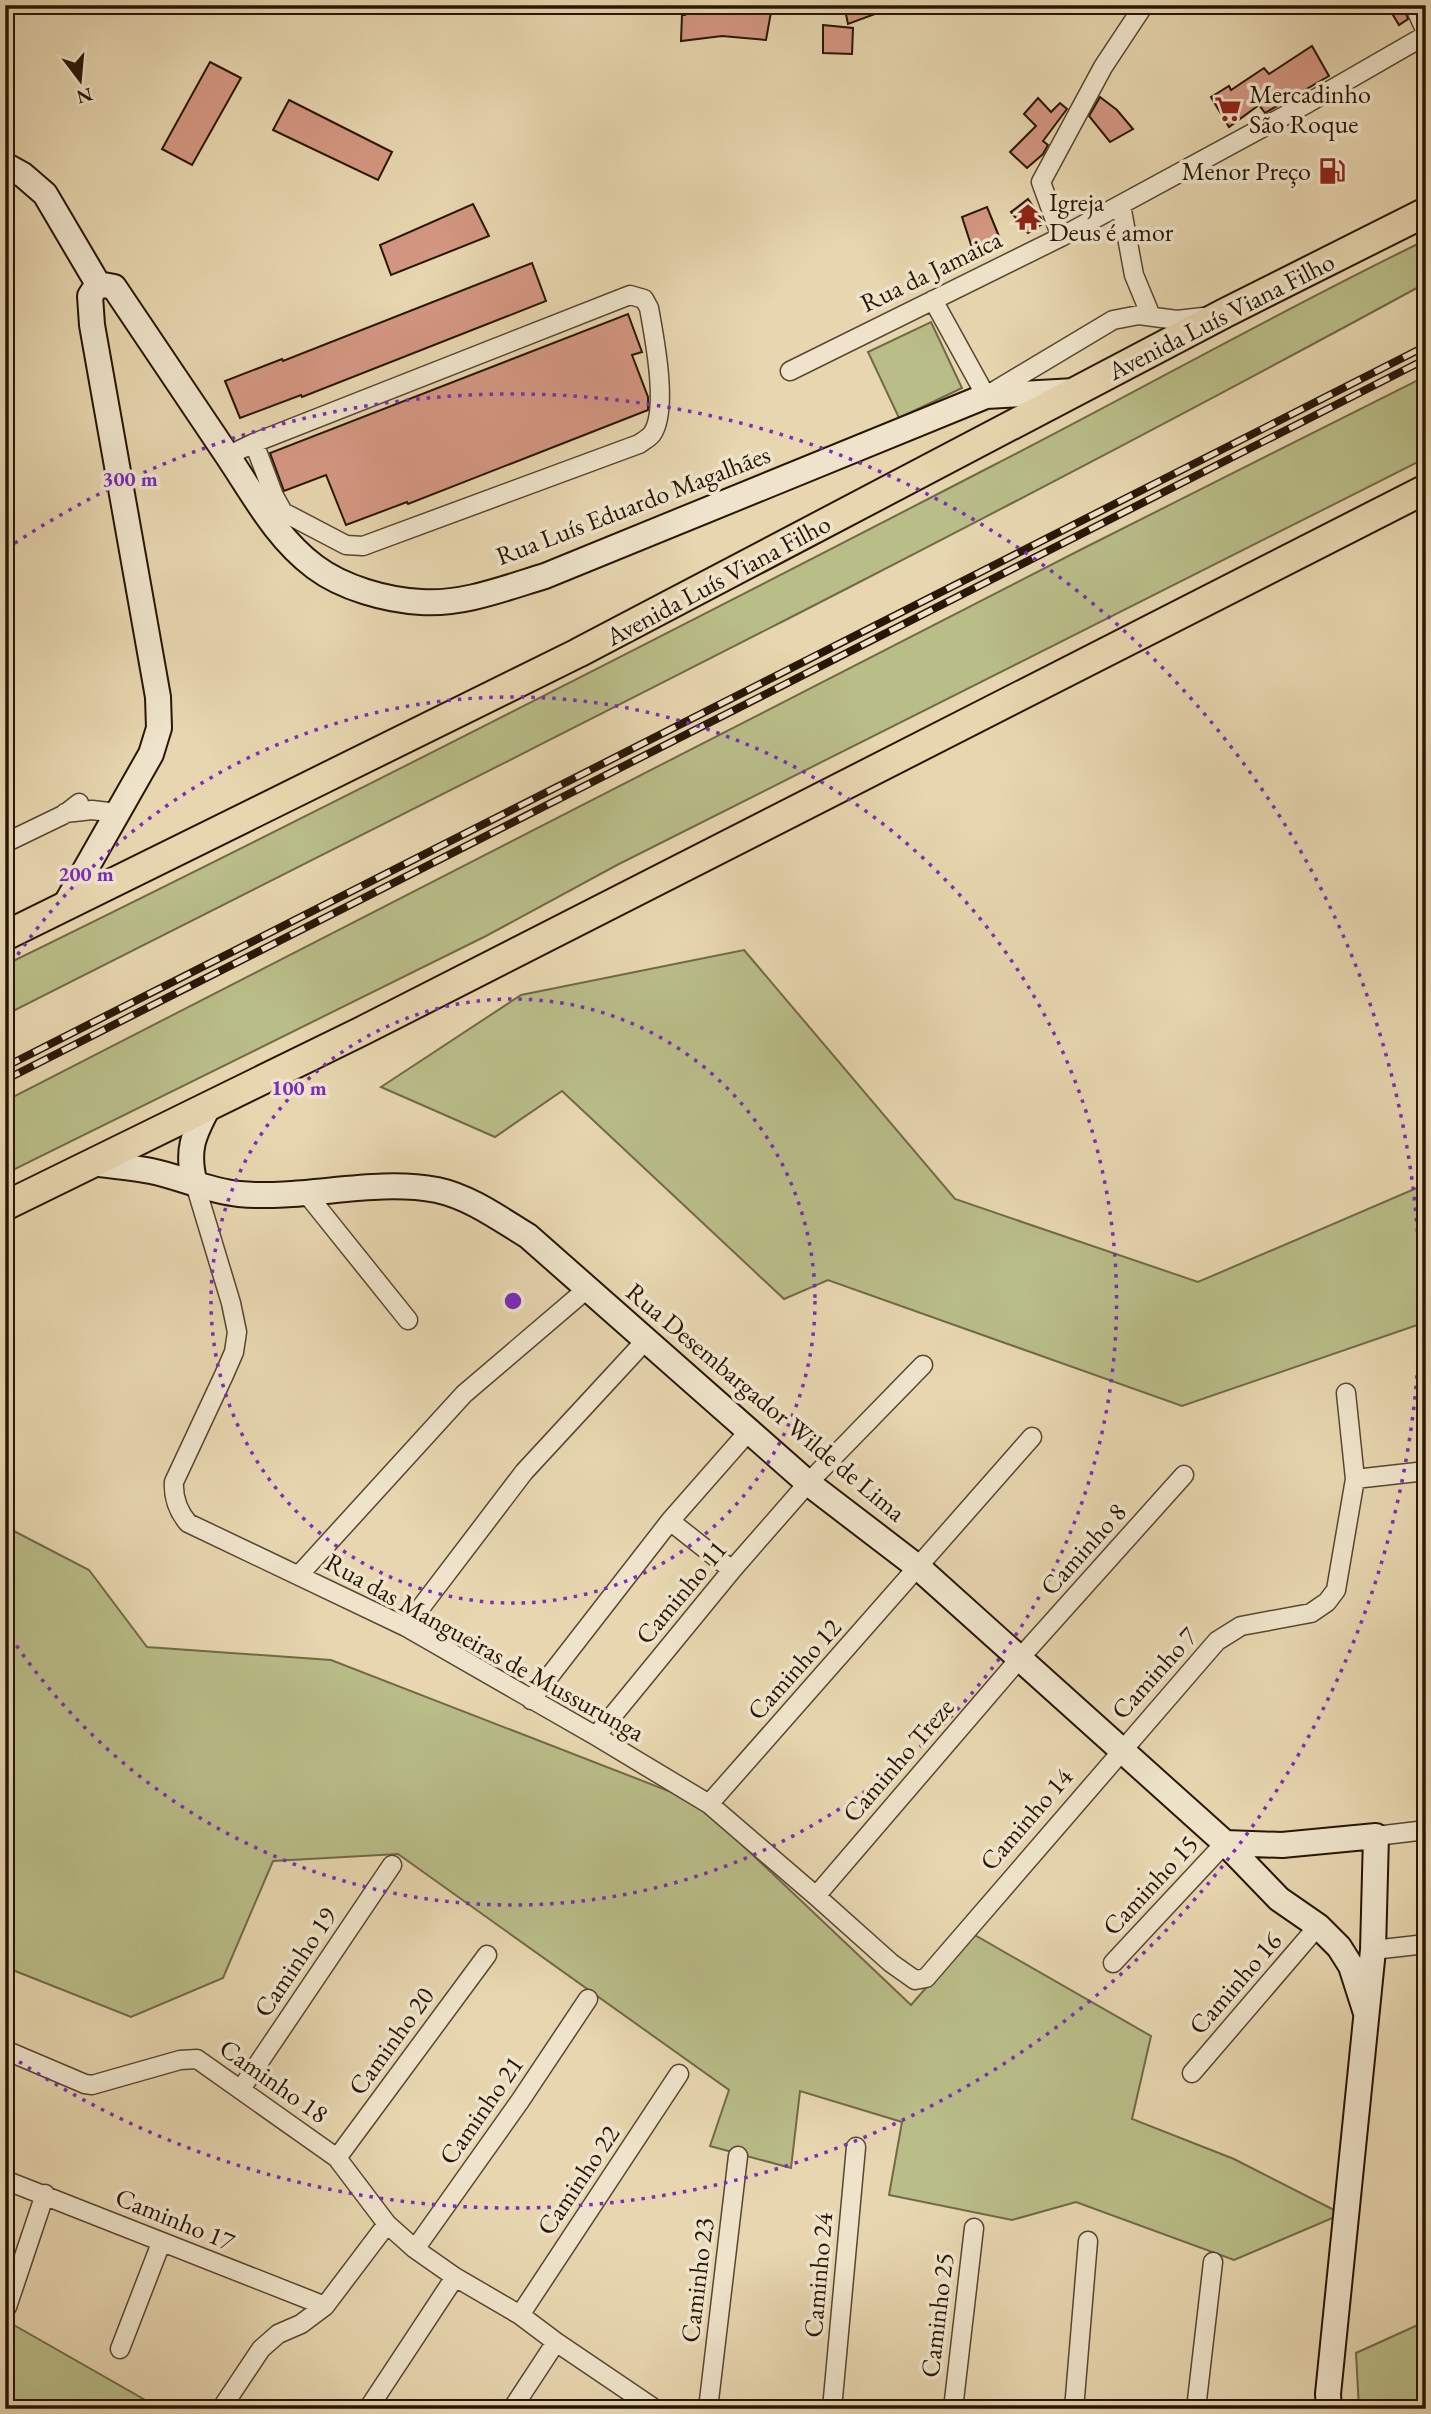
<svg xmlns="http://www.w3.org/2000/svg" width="1431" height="2414" font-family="'EB Garamond',serif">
  <rect width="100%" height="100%" fill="#e7d6af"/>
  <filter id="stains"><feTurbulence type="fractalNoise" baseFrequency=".00286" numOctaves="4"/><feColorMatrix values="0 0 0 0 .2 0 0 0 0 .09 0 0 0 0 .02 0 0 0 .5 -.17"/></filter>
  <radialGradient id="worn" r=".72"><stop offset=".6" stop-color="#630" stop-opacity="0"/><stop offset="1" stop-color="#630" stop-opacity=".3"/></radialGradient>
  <path fill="#b9bd88" stroke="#706a47" stroke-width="2" d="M1426 240V283C958 538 481 774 5 1015V965C336 803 665 635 992 466 1137 392 1279 311 1426 240Z
    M931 322 962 388 899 418 868 352Z
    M1426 376V458L617 865 486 936 5 1174V1101L1084 548Z
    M744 950 955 1199 1198 1282 1426 1184V1322L1182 1406 828 1280 784 1299 562 1091 495 1137 381 1087 521 995Z
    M10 1529 89 1570 147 1647 331 1660 697 1802 911 2005 973 1934 1151 2036 1132 2119 1234 2159 1342 2214 1234 2260 1076 2202 1012 2220 889 2195 902 2122 800 2091 791 2168 710 2146 729 2090 398 1854 273 1861 223 1978 131 2017 5 1967V1534Z
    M1426 2294V2409H1359L1356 2353 1420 2324Z
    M5 2320 161 2409H5Z"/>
  <path fill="#d49782" stroke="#281606" stroke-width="2" d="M687 5H716L771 12 766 40 722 36 681 41 682 15H685Z
    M844 5H893L894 7 848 24Z
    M1387 5H1403L1408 19 1399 25Z
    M823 25 853 28 852 54 823 53Z
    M1312 46 1329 76 1265 113 1259 105 1229 127 1211 97 1229 86 1231 90 1264 68 1269 74Z
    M210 62 241 78 192 165 162 149Z
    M1100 97 1117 110 1133 129 1110 142 1089 116Z
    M1038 98 1051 112 1060 103 1067 109 1043 141 1048 145 1043 154 1027 168 1010 152 1036 126 1024 114Z
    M289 100 392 152 378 180 273 130Z
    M1028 199 1044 223 1028 233 1011 212Z
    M473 204 489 236 391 275 380 245Z
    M987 207 1003 246 975 257 962 217Z
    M532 263 546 301 302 397 301 395 240 418 225 381 282 359 283 361Z
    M628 314 642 352 632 355 648 397V410L408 504 407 502 346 525 326 475 284 491 270 453Z"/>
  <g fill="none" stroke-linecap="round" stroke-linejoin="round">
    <defs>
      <path id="minor" d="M1414 5 1426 32
        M1121 205 1134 275 1151 316
        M1061 237 1041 182 1103 67 1144 5
        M933 300 986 396 1113 320 1139 315 1177 320 1203 317
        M790 371 1061 237 1308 103 1426 35
        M227 456 254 443 630 295 644 299 649 308C654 336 669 410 652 434 649 438 643 441 639 444L363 546 346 545 283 512 274 496 254 443
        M65 813 92 810 117 813
        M5 843 65 814 79 803
        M195 1184 231 1303 237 1332 234 1352 224 1375 174 1482C173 1498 178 1511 188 1523L406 1627 596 1736 709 1804 816 1896 891 1963 915 1980 926 1978 1217 1641 1241 1626 1311 1613 1327 1602 1336 1590 1355 1479 1346 1393
        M306 1193 408 1320
        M1355 1479 1426 1471
        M670 1521 732 1570
        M299 1575 464 1394 587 1289
        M406 1627 524 1472 646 1340
        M531 1700 670 1521 749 1431
        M596 1736 732 1570 808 1483 923 1365
        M709 1804 1032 1437
        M1376 1836 1426 1830
        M816 1896 1020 1658 1184 1475
        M1373 1950 1426 1944
        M1113 1963 1225 1843
        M5 2050 85 2084 92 2085 180 2060 197 2059 337 2158 387 2224 415 2249 455 2277 520 2315 556 2342 655 2409
        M1192 2073 1318 1926
        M241 2089 392 1865
        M337 2158 487 1955
        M5 2180 325 2306
        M415 2249 520 2101 588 1999
        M7 2307 45 2194
        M520 2315 679 2074
        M120 2349 161 2243
        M221 2409 261 2349 278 2334 301 2324 325 2306 387 2224
        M368 2409 455 2277
        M512 2409 556 2342
        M708 2409 738 2156
        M832 2409 856 2147
        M953 2409 974 2228
        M1074 2409 1088 2241
        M1196 2409 1213 2262"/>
      <path id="secondary" d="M5 165 23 175 45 194 98 284 114 287C152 343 189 399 227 455 254 495 276 538 315 567 343 588 386 600 421 602 463 605 505 588 545 576L986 396 1075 391
        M64 907 151 754 159 728 158 697 92 325 90 296 98 284
        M92 1163C111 1166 132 1167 151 1171 181 1177 208 1191 239 1194 305 1200 372 1178 437 1190 470 1197 500 1219 528 1236L808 1483 919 1568 1225 1843 1279 1899 1318 1926 1339 1947 1351 1966 1366 2013
        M195 1184C186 1151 193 1135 209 1106
        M1225 1843 1282 1845 1376 1836 1373 1950 1328 2394 1329 2409"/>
      <path id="trunk" d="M5 936 578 653 1225 313 1426 212
        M5 1206 362 1031 1426 489"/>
    </defs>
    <use href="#minor" stroke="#584630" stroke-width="21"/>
    <use href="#secondary" stroke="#281606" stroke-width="28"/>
    <use href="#trunk" stroke="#281606" stroke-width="32"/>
    <use href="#minor" stroke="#efe4cb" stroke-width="18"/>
    <use href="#secondary" stroke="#efe4cb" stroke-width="24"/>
    <use href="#trunk" stroke="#e7d6af" stroke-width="28"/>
    <defs>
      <path id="rail" d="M5 1067 1426 346
        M5 1080 1426 359"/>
    </defs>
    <use href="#rail" stroke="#281606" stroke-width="8"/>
    <use href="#rail" stroke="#efe4cb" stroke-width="5" stroke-dasharray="16" stroke-linecap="butt"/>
  </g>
  <g fill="none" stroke="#7b2cbf" stroke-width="3.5" stroke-dasharray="3.5 7">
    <circle cx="513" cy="1301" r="302"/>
    <path d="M6 972A604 604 0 1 1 6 1630"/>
    <path d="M6 549A907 907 0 1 1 6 2053"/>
  </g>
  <defs>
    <symbol id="supermarket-bare" viewBox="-9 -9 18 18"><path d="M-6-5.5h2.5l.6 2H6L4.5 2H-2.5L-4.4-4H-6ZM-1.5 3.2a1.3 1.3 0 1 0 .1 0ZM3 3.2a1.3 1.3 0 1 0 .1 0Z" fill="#8f2418" stroke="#efe4cb" stroke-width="2.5" paint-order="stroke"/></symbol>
    <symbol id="fuel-bare" viewBox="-9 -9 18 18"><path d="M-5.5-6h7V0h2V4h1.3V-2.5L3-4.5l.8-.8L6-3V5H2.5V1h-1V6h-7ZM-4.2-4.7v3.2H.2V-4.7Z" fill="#8f2418" stroke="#efe4cb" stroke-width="2.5" paint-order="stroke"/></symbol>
    <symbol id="temple-bare" viewBox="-9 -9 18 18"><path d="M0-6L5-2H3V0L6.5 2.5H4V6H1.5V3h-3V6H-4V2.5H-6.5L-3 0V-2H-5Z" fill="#8f2418" stroke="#efe4cb" stroke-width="2.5" paint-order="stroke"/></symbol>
  </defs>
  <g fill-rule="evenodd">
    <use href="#supermarket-bare" x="1209" y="90" width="38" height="38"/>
    <use href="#fuel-bare" x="1313" y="152" width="38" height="38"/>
    <use href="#temple-bare" x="1009" y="198" width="38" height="38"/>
  </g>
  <g text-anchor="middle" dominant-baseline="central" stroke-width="7" stroke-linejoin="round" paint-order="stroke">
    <g font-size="26" fill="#281606" stroke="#efe4cb" text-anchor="start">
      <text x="1249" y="94">Mercadinho<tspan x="1249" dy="30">São Roque</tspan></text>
      <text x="1311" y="171" text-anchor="end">Menor Preço</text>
      <text x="1049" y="202">Igreja<tspan x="1049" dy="30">Deus é amor</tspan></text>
    </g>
    <g font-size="26" fill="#281606" stroke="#efe4cb">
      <text transform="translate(931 271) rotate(-26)">Rua da Jamaica</text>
      <text transform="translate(1221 316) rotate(-27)">Avenida Luís Viana Filho</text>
      <text transform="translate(633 505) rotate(-21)">Rua Luís Eduardo Magalhães</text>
      <text transform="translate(718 580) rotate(-28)">Avenida Luís Viana Filho</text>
      <text transform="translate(766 1402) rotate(40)">Rua Desembargador Wilde de Lima</text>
      <text transform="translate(1083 1549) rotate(-48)">Caminho 8</text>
      <text transform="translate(681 1592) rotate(-50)">Caminho 11</text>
      <text transform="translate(485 1647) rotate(29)">Rua das Mangueiras de Mussurunga</text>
      <text transform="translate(794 1669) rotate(-48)">Caminho 12</text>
      <text transform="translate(1154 1673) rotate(-48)">Caminho 7</text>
      <text transform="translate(898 1760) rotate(-49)">Caminho Treze</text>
      <text transform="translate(1026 1819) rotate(-49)">Caminho 14</text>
      <text transform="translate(1150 1885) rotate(-47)">Caminho 15</text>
      <text transform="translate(295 1962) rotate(-56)">Caminho 19</text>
      <text transform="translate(1235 1983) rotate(-49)">Caminho 16</text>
      <text transform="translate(391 2041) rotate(-54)">Caminho 20</text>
      <text transform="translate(274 2081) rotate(35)">Caminho 18</text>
      <text transform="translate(481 2110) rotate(-55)">Caminho 21</text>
      <text transform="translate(578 2180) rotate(-56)">Caminho 22</text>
      <text transform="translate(175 2219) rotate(22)">Caminho 17</text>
      <text transform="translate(818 2275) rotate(-85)">Caminho 24</text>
      <text transform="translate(697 2280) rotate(-83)">Caminho 23</text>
      <text transform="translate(937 2315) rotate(-83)">Caminho 25</text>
    </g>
  </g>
  <circle cx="513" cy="1301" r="10" fill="#7b2cbf" stroke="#efe4cb" stroke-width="3.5"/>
  <g font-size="21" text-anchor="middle" font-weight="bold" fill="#7b2cbf" stroke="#efe4cb" stroke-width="7" stroke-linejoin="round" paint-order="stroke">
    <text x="130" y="486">300 m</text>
    <text x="86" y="881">200 m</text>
    <text x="299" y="1095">100 m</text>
  </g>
  <rect width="1431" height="2414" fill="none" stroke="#e7d6af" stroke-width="28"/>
  <rect x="7" y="7" width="1417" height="2400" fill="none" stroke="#281606" stroke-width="3.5"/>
  <rect x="14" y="14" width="1403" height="2386" fill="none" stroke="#281606" stroke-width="2"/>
  <g transform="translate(80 80) rotate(164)" stroke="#efe4cb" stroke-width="5" paint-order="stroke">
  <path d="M0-5L12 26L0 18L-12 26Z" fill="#281606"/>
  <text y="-10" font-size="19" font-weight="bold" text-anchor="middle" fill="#281606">N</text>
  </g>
  <rect width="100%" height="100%" filter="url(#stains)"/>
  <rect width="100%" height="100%" fill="url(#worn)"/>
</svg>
